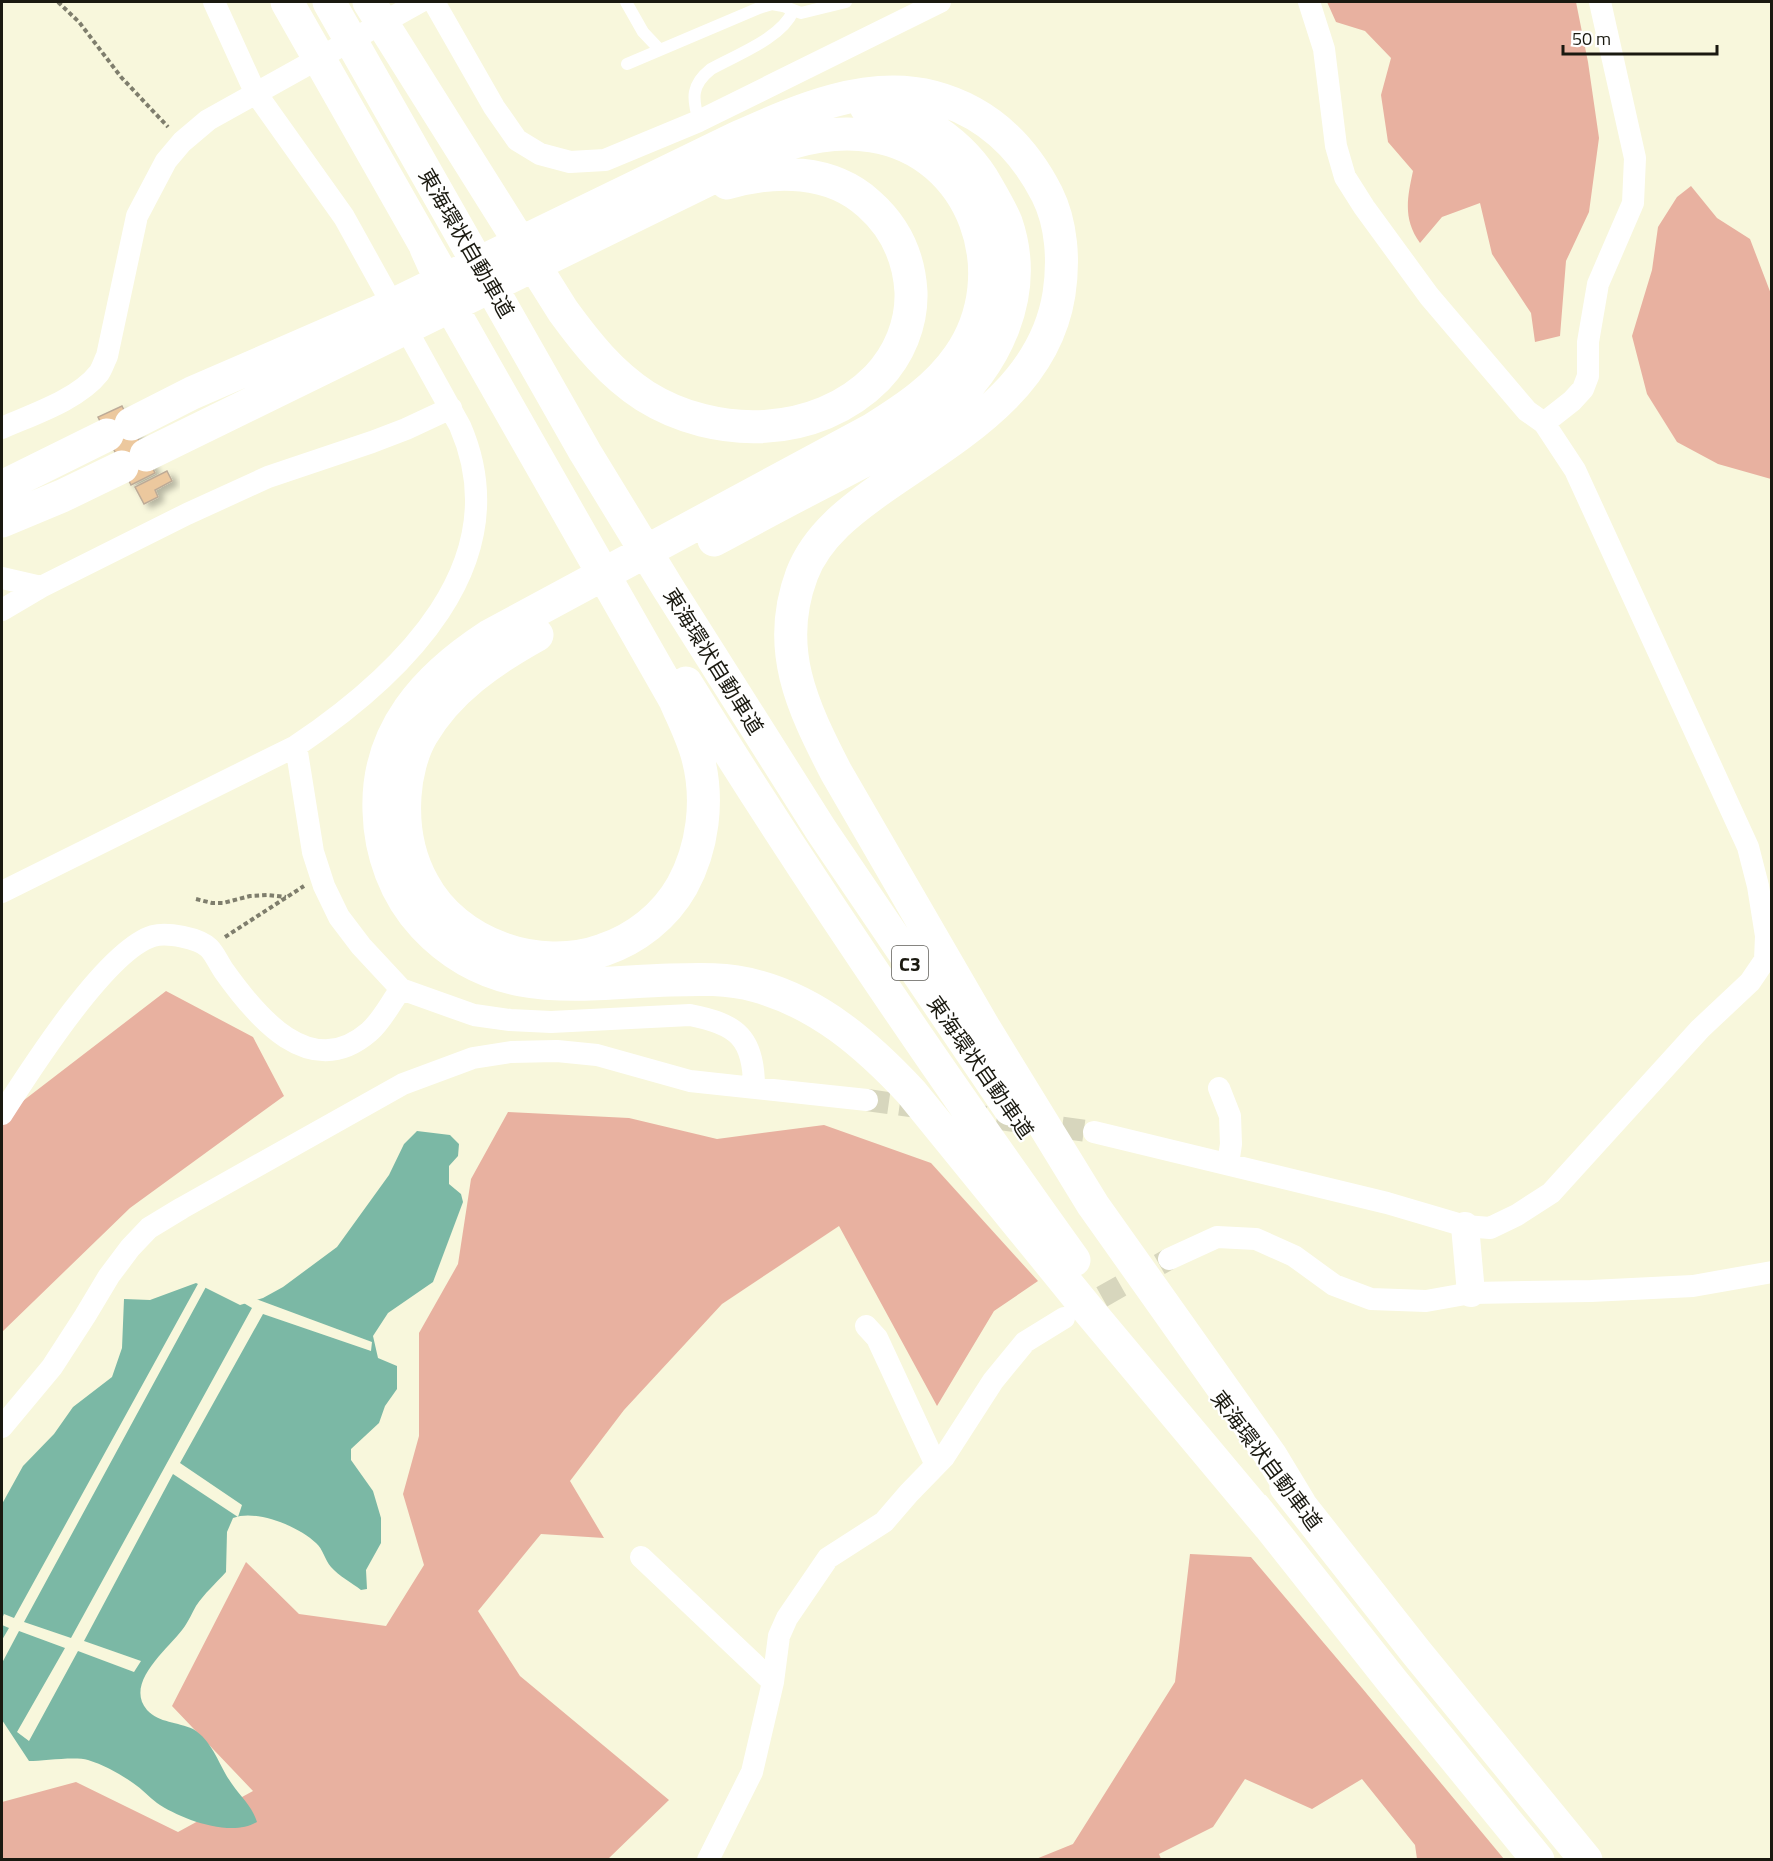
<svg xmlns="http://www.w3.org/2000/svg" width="1773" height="1861" font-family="'Titillium Web','Noto Sans JP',sans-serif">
  <defs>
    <filter id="shadow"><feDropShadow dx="6" dy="4" stdDeviation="3" flood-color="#0004"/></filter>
  </defs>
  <rect width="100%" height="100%" fill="#f8f7dc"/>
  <path fill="#e8b1a0" d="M1327 2H1576L1588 62 1599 138 1589 212 1566 261 1560 336 1535 342 1531 313 1492 254 1480 203 1442 217 1420 243C1403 219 1407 199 1413 171L1388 142 1381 95 1391 58 1365 31 1336 22Z
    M1691 186 1717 218 1750 239 1771 294V479L1718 464 1677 442 1647 394 1632 336 1652 270 1658 227 1677 197Z
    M166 991 253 1037 284 1096 130 1208 2 1332V1117Z
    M508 1112 629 1118 717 1139 824 1125 931 1163 1038 1281 994 1311 937 1406 839 1226 722 1304 624 1410 570 1481 604 1538 541 1534 478 1611 520 1676 669 1800 608 1859 2 1860V1802L76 1782 178 1832 253 1791 172 1706 246 1562 299 1614 386 1626 424 1565 403 1494 419 1436V1333L458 1264 471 1179Z
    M1190 1554 1251 1557 1362 1688 1504 1859H1417L1415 1845 1362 1779 1312 1809 1245 1779 1213 1827 1159 1854 1161 1859H1036L1073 1844 1175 1682Z"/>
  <path fill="#7bb8a5" d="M417 1131 450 1135 459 1144 458 1156 449 1166V1184L461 1194 463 1202 433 1282 388 1313 373 1336 378 1358 397 1366V1389L385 1406 379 1423 351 1449V1460L373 1491 381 1518V1543L366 1570 367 1589 361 1590C352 1583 339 1576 331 1567 325 1560 323 1549 316 1543 298 1526 256 1509 233 1518L227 1532 226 1572C216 1583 204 1594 196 1606 192 1613 189 1620 185 1626 171 1647 123 1682 147 1710 159 1723 178 1722 193 1729 213 1741 219 1766 232 1784 241 1797 252 1806 257 1822 231 1838 180 1819 157 1803 149 1797 142 1789 133 1783 119 1773 104 1765 88 1760 75 1756 43 1761 29 1761L2 1720V1504L23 1466 54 1434 73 1407 112 1377 122 1348 124 1299 150 1300 196 1283 240 1305 263 1298 283 1287 337 1247 389 1175 404 1144Z"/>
  <path fill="#f8f7dc" d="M199 1282 207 1285 24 1622 71 1638 252 1308 242 1302 253 1298 372 1342 371 1351 263 1314 180 1463 242 1505 238 1517 173 1474 84 1641 141 1661 134 1672 78 1651 29 1741 17 1732 65 1648 19 1631 2 1663V1640L9 1628 2 1625V1619L4 1614 14 1618Z"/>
  <path fill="#ecc89e" stroke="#bdab97" stroke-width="1.5" filter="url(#shadow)" d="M122 406 155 473 131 485 98 417Z
    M167 471 172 481 155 490 158 497 144 504 135 487Z"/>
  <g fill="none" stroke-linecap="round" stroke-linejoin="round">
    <path stroke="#d7d6bd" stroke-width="22" stroke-dasharray="22 11" stroke-linecap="butt" d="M867 1100 931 1109
      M964 1114 1094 1132
      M1073 1313 1169 1259"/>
    <path stroke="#7f7e6d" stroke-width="4" stroke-dasharray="4.5 3" stroke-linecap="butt" d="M58 2 79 22 121 77 168 127
      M196 899 212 903H223L250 896 267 895 286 897
      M225 937 304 886"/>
    <path stroke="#fff" stroke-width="12" d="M626 2 643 32 660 50
      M627 64 759 8 772 4 783 6 801 13 846 2
      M699 121C692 98 691 85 711 69 736 55 782 38 793 11"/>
    <path stroke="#fff" stroke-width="22" d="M434 2 494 107 517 140 540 154 570 162 605 160 699 121 940 2
      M1544 423 1572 401 1583 389 1588 376V342L1598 284 1633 203 1635 158 1600 2
      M2 428C31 415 78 400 99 373 102 369 104 362 107 356L137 216 166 161 182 142 208 120 420 2
      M2 578 41 587
      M2 610 41 587 187 514 268 477 372 442 406 429 451 408
      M296 746 313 852 324 886 339 917 361 946 401 989 474 1015 510 1020 551 1022 690 1015C737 1024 754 1038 754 1087
      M2 892 296 746C400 676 520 564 460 426L344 217 255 92 214 2
      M1219 1088 1230 1116 1231 1144 1228 1164
      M2 1114C29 1072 106 950 153 936 167 932 199 938 209 948 215 954 219 964 224 971 256 1016 310 1083 369 1032 382 1021 391 1002 401 989
      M1094 1132 1387 1203 1465 1226 1490 1228 1517 1215 1551 1193 1700 1029 1750 982 1765 960 1766 936 1758 886 1748 847 1575 470 1544 423 1527 411 1429 296 1364 207 1345 177 1336 146 1324 49 1309 2
      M1169 1259 1217 1237 1256 1239 1294 1256 1334 1285 1371 1299 1426 1301 1471 1293 1591 1291 1693 1286 1772 1272
      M866 1326 877 1338 936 1465
      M2 1427 52 1367 85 1316 109 1276 130 1248 149 1228 182 1208 403 1084 473 1058 511 1052 557 1051 597 1055 690 1081 867 1100
      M641 1557 773 1682
      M708 1860 752 1772 773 1682 779 1636 787 1618 828 1558 884 1522 909 1493 944 1457 993 1381 1025 1342 1064 1318"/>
    <path stroke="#fff" stroke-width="28" d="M1465 1226 1471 1293"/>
    <path stroke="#fff" stroke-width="33" d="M287 2 437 266
      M329 2 585 452 668 588 821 830 1010 1109
      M369 2 563 311C587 344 611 374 645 396 715 440 817 439 877 378 899 355 912 324 911 292 909 257 895 227 869 204 831 169 775 169 727 183
      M426 248 458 319 675 700C683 719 693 738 698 758 709 800 703 848 682 886 665 916 636 939 603 950 539 973 456 945 423 883 408 856 403 826 405 796 406 776 412 752 422 735 448 690 492 660 537 635
      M131 424 192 393 376 313 732 140C793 113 865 79 933 97 986 111 1023 147 1047 194 1062 224 1064 261 1059 294 1044 389 957 436 885 486 852 509 817 535 802 574 774 648 802 706 836 772L985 1029 1093 1205 1271 1456 1300 1504
      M146 455 769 150C803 138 836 130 872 136 974 152 1016 274 959 356 937 388 905 409 873 429L489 636C426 677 376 731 379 811 380 853 395 895 424 926 495 1002 579 983 670 980 699 979 728 978 756 986 819 1003 867 1045 911 1092L1090 1312 1269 1526
      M2 487 107 435
      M2 521 62 496 122 467
      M714 540C753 519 792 498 831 478 868 458 908 440 941 413 996 366 1031 294 1006 222 1001 210 994 198 987 186 964 145 914 108 866 107
      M686 683C808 880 939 1072 1074 1260
      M1286 1487 1416 1652 1586 1860
      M1255 1508 1392 1681 1538 1860"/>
  </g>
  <g text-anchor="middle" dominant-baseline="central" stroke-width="4.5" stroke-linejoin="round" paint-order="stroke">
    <rect fill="#fff" stroke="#5f5e58" stroke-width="1.5" x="892" y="946" width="36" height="34" rx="4.5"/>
    <g font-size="20" font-weight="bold" fill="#1a1910">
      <text x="910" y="963">C3</text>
    </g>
    <g font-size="21" fill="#1a1910" stroke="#fff">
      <text transform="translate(467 243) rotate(60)">東海環状自動車道</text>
      <text transform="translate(714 661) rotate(58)">東海環状自動車道</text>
      <text transform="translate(981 1067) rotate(55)">東海環状自動車道</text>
      <text transform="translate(1267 1460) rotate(53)">東海環状自動車道</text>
    </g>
  </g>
  <rect width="1773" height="1861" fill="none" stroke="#1a1910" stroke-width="6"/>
  <path d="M1563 45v9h154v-9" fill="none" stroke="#1a1910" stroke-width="3"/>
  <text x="1572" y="45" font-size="18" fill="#1a1910" stroke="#ffffff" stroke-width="4.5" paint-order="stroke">50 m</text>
</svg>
